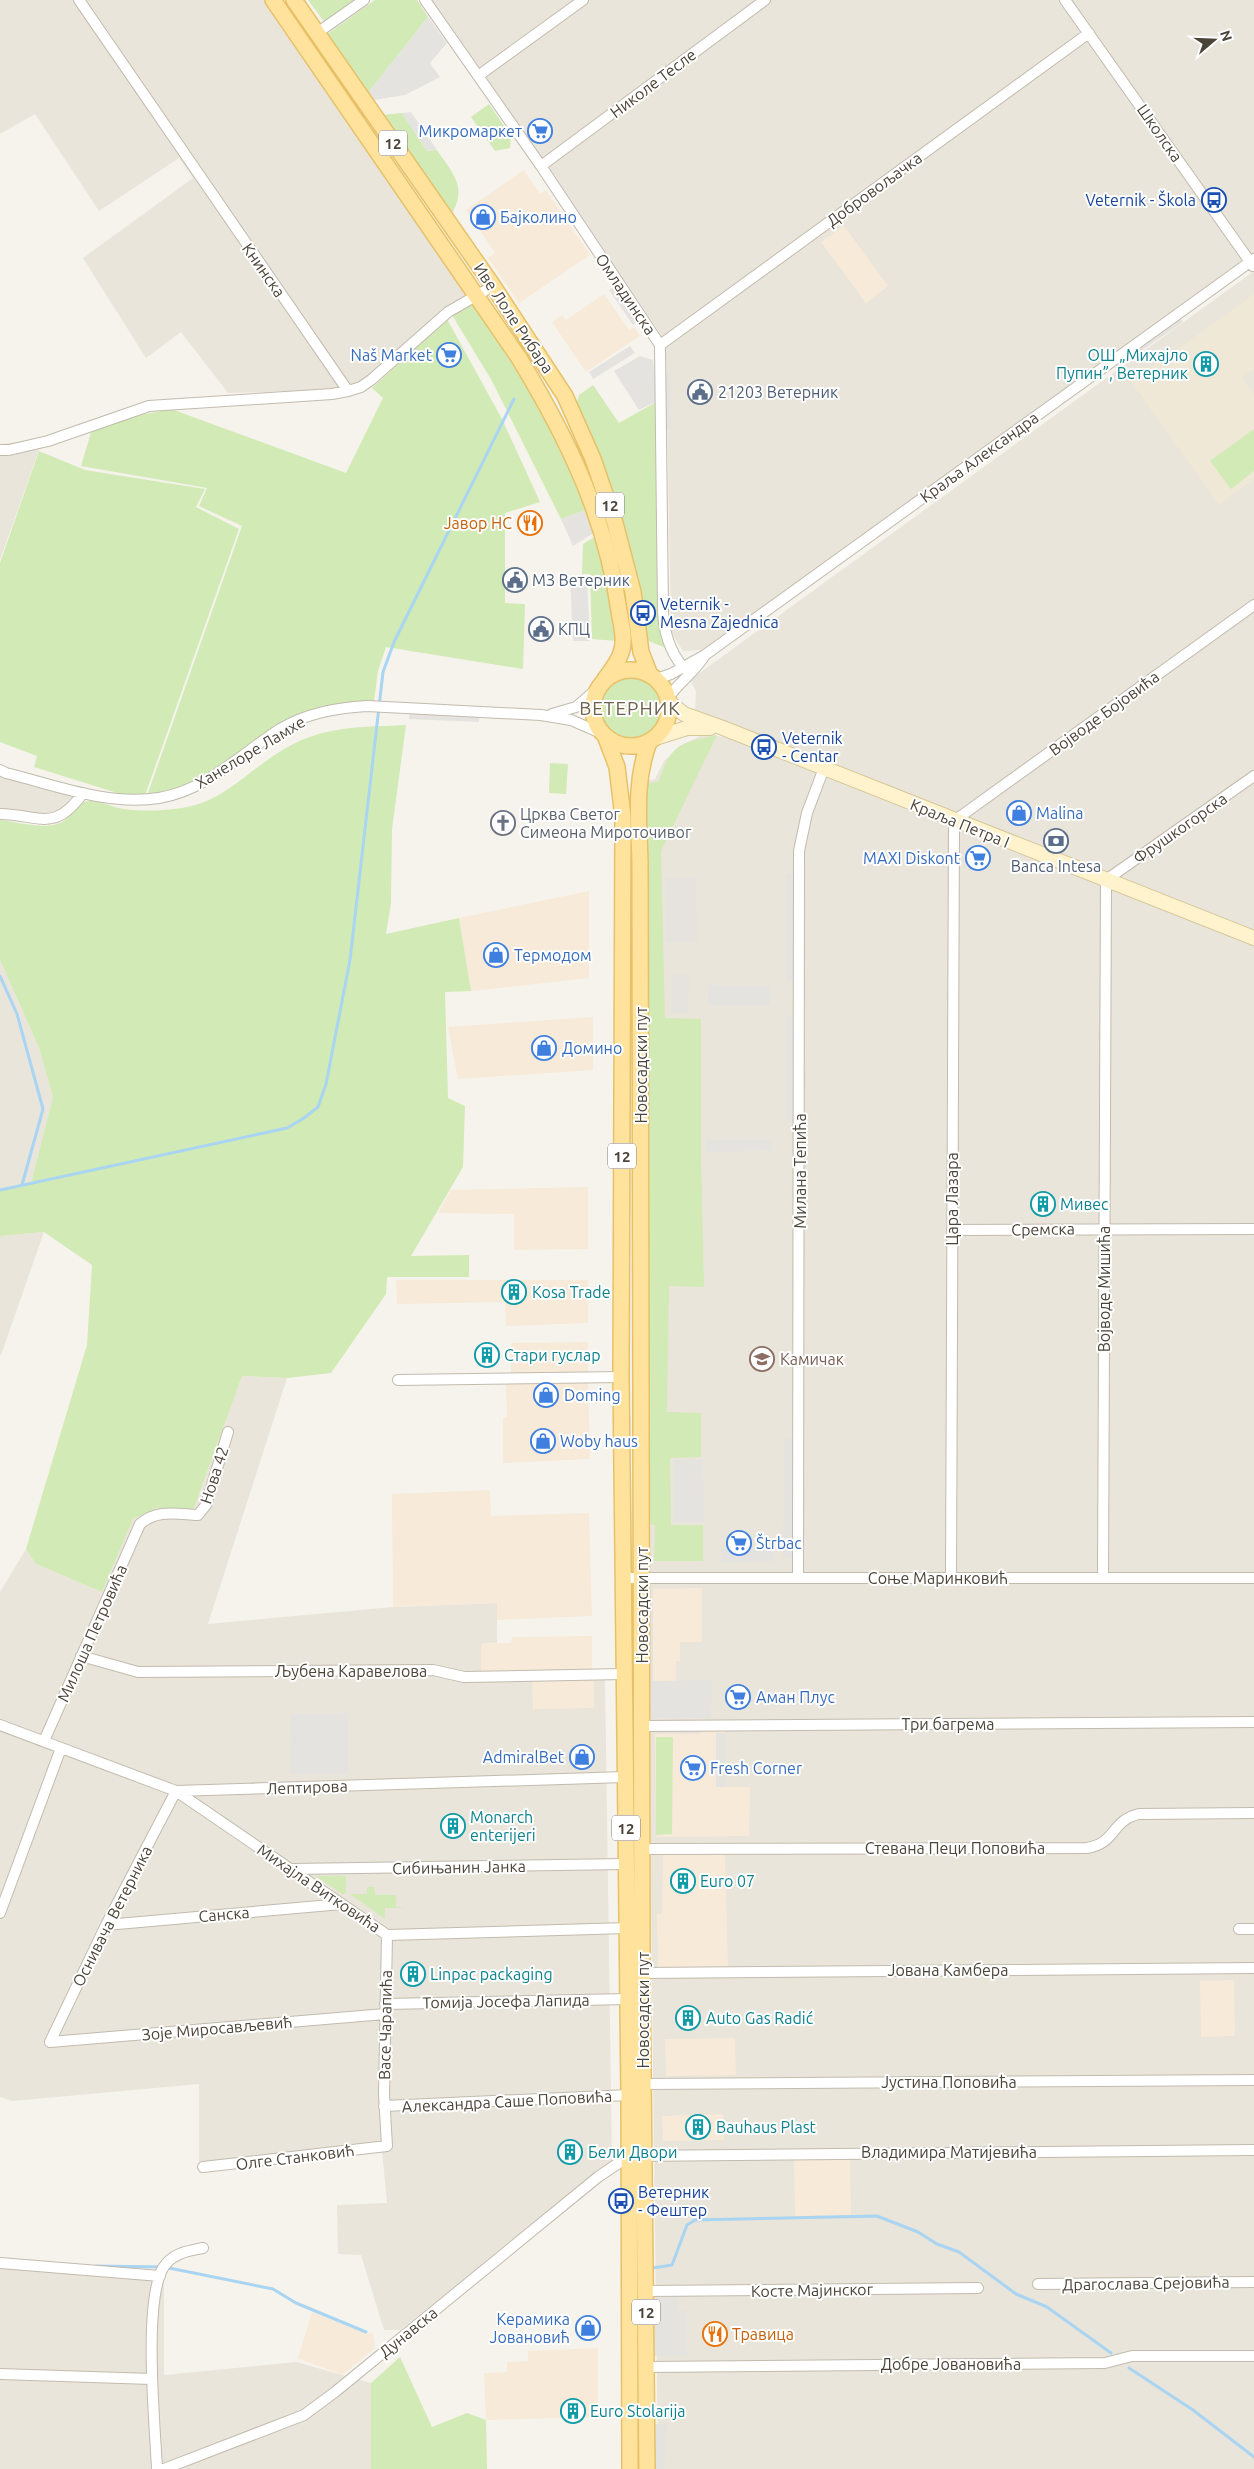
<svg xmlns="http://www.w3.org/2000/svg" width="1254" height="2469" font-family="Ubuntu,sans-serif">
  <rect width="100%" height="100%" fill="#f6f3ec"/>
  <path fill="#eae5da" d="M0 0H266L469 294 447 309 364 379 357 383 328 390 228 393 181 332 146 358 83 258 193 178 179 158 99 211 35 114 0 134Z
    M430 0H1254V253L702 650 683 651 671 632 666 348 660 333Z
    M1254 271V933L695 710 696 691 690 680Z
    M18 442 40 447 0 560V444Z
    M704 734 742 740 1254 943V2469H658L647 1583 645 781 655 779 664 761 680 746Z
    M0 775 4 778 74 795 59 812 35 815 0 810Z
    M0 960 39 1048 53 1097 31 1183 0 1189Z
    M44 1232 1 1355H0V1236Z
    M242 1376 287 1378 208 1624 393 1607 497 1603V1643L481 1644 605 1679 612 2162 400 2330H384L361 2255 338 2254 337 2205 387 2203 382 2151 199 2173V2084L13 2101 0 2097V1592L26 1549 36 1564 102 1592 133 1519 157 1508 233 1399Z
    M0 2268 164 2278V2375L296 2362 371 2383V2469H0Z"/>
  <path fill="#f7ead8" d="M524 170 540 194 546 190 590 255 519 303 488 258 495 253 466 210Z
    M844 226 888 286 866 303 821 242Z
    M604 294 629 330 634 327 640 336 586 372 552 322 562 315 566 320Z
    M589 891V978L471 991 459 918Z
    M593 1017V1070L458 1079 448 1027Z
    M588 1187V1249L514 1250V1214L438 1213 451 1190Z
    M396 1280H588V1323L506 1326 505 1302 397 1304Z
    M588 1342V1372L511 1373V1343Z
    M588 1383 590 1459 503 1463V1418L507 1417 506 1384Z
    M490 1490 491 1516 589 1513 592 1616 497 1620V1603L393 1607 392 1494Z
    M702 1588V1642H680V1661H676V1681L653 1682V1589Z
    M592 1636V1670L481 1672V1644L511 1643 512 1637Z
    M532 1679H594V1708L533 1709Z
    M701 1728H725V1787H750L749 1836 656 1837 655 1734H700Z
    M663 1852H725L728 1966 658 1968 657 1914H662Z
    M1234 1980 1235 2036 1201 2037 1200 1981Z
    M735 2038 736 2075 666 2076 665 2039Z
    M723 2114 724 2140 663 2141 662 2116Z
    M850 2157 851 2215 795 2216 794 2158Z
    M312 2312 367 2334 373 2333 375 2348 342 2375 298 2358Z
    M598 2348V2417L486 2420 484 2373 507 2372V2362L528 2361V2351Z"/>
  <path fill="#e6e2dd" d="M696 877 697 942H666L665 878Z
    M672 975H689L688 1013H672Z"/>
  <path fill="#efe8d6" d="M1254 294V369L1242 377 1254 394V479L1219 505 1131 382Z"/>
  <path fill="#d2eab5" d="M308 0H364L328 27Z
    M375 0H417L428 17 368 93 326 35Z
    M489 104 511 136 510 148 495 151 471 117Z
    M402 113 427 151 437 150C453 174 468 187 451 215L382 115Z
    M475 301 545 409 589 509 561 519 492 381 452 315Z
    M447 319 502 419 540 502 505 513V603L525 604 523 669 386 647 378 671 374 701C348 704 320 705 295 716 255 736 223 772 181 788 171 792 158 793 147 796L242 526 199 506 207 488 81 466 92 429 136 416 171 409 346 473 383 398 372 388Z
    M593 385 619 423 658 401 657 612 666 648 644 639 595 447 577 402 579 395Z
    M1254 429V471L1231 489 1210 461Z
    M39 451 85 470 205 489 196 507 239 529 143 801 34 767 37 756 0 742V563Z
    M598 535 609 581 617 641 592 639 590 574H582L583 544Z
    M601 708a30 30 0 1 1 60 0a30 30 0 1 1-60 0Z
    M406 725 392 829 391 903 386 934 459 918 471 991 445 992 448 1098 465 1106 463 1167 411 1256 469 1255V1277H387L386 1294 331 1373 287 1378 242 1376 193 1510 157 1508 133 1519 102 1592 36 1564 26 1549 87 1345 92 1265 44 1232 0 1236V1189L31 1183 53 1097 39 1048 0 960V820C19 822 42 830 60 823 71 819 78 800 90 801 101 801 112 807 123 809 148 812 178 811 202 803 228 793 247 774 269 759 316 725 351 728 406 725Z
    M717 735 661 851 665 1018 701 1019V1159L704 1287 669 1286 667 1412 701 1413V1457L670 1458 671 1525H703V1561H654L655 1525 649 1524 647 784 659 781C671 743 681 743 717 735Z
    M550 763 568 764 566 794 549 793Z
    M656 1737H673L672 1834 656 1835Z
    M316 1876H346V1894H342Z
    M367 1887H374L375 1895H396V1907L407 1908H385V1919L350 1894H367Z
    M400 2357 432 2427 467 2413 486 2420 487 2469H371V2383Z"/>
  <path fill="#e5e3e0" d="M428 17 447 43 430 63 440 77 405 95 374 100 368 93Z
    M411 112 437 150 427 151 402 113Z
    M619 284 642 318 633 325 609 290Z
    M1177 314 1183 322 1117 368 1112 361Z
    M630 346 635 353 593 379 589 372Z
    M640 356 653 360 658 401 639 410 614 371Z
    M660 372H670L671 429H661Z
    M589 509 597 531 573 546 561 519Z
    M570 577H587L590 641H573Z
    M410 708 480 712 479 722 409 719Z
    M786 874H799V980H786Z
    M708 985 770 986V1005H708Z
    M799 1016 800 1122H786V1017Z
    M706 1140H771V1151L706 1152Z
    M784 1439H798V1558H783Z
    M674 1460H703L704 1522H674Z
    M774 1548 775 1561 721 1562V1549Z
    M645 1604H653V1681L712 1680 711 1718H646Z
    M348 1713V1774H290L291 1714Z
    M716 1733H725V1787H716Z
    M646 2297H678V2311L687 2310V2355L646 2356Z
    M647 2424H667L664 2469H647Z"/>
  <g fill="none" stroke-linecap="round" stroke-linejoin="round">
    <path stroke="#a9d4f2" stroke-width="3" d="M0 976 17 1014 43 1109 22 1185
      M0 1190 287 1128 304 1118 318 1107 326 1084 350 960 383 672 394 642 514 399
      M96 2266 164 2267 273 2289 296 2303 366 2332
      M653 2268 672 2265 687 2225 695 2220 877 2216 918 2232 937 2244 959 2252 1016 2294 1047 2307 1111 2353
      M1129 2368 1193 2410 1254 2457"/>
    <defs>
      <path id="street" d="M79 0 348 391 361 387 371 380 448 312 493 286
        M425 0 541 166 660 345 663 612C664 631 670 651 682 666
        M1065 0 1253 266
        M317 33 364 0
        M478 76 583 0
        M541 166 765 0
        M660 345 1089 33
        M0 450H9L48 441 149 406 332 394 348 391
        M656 679 671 674 705 655 1254 259
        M668 698C679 682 695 672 705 655
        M552 714 576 707 597 689
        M0 770 6 773C55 785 108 806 159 798 207 790 241 754 280 729 307 713 336 708 367 706L541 715 571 720 601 733
        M0 814C41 815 54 833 83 793
        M952 1230 1254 1229
        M398 1380 621 1377
        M798 1577 799 851 807 813 824 768
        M622 1578H1254
        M951 1578 954 821 1254 605
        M1103 1578 1106 880 1254 776
        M81 1656 138 1672 433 1670 464 1677 623 1674
        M0 1725 176 1791 625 1777
        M643 1726 1254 1722
        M44 1741 140 1524C157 1509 176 1514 198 1515L206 1505 228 1432
        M643 1849 1087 1848C1117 1843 1110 1821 1139 1814L1254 1813
        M292 1869 626 1864
        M0 1913 61 1748
        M106 1925 342 1904
        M1239 1929H1254
        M642 1973 1254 1968
        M385 2004 627 1999
        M50 2042 106 1925 176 1791 387 1935 627 1928
        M50 2042 385 2014
        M643 2084 1254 2080
        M384 2106 629 2095
        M203 2167 387 2146 384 2094 387 1935
        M0 2263 160 2276
        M1038 2284 1254 2282
        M646 2291 978 2288
        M646 2367 1105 2363 1132 2356H1254
        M0 2374 152 2379
        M157 2469C155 2425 143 2303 163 2268 172 2253 188 2251 203 2248
        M164 2469 304 2415 335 2392 598 2177 629 2156 1254 2150"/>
      <path id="secondary" d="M669 702 684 714 723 728 1254 938
        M655 738 687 728H710"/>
      <path id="primary" d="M273 0 519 358C568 439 606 517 619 611 621 624 626 640 621 653 618 662 611 671 605 679
        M294 0 493 286 565 396 593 459 615 523 633 592 641 652 650 675
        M593 708a38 38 0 1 1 76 0a38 38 0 1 1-76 0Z
        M606 738 617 767 623 817 621 1377 629 2095 630 2469
        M647 2469 642 1973 640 863C639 820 634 782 649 742"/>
    </defs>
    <use href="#street" stroke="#c2bbae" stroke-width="12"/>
    <use href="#secondary" stroke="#d6c79b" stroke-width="16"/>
    <use href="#primary" stroke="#e6c16a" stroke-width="18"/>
    <use href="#street" stroke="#fff" stroke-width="10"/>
    <use href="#secondary" stroke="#fff3cd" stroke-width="14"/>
    <use href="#primary" stroke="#ffe39c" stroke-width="15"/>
  </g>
  <defs>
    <symbol id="supermarket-ring" viewBox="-11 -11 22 22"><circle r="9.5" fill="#fff" stroke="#3f7fe0" stroke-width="1.5"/><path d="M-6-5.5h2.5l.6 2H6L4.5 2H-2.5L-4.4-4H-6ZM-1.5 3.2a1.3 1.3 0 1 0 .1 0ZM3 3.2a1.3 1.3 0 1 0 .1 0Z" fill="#3f7fe0"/></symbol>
    <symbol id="bus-ring" viewBox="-11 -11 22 22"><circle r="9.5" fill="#fff" stroke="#1a4fb4" stroke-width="1.5"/><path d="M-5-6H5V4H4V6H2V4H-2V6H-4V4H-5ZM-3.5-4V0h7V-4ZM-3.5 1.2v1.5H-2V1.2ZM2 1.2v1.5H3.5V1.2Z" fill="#1a4fb4"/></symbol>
    <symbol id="shop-ring" viewBox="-11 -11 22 22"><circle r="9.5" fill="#fff" stroke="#3f7fe0" stroke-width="1.5"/><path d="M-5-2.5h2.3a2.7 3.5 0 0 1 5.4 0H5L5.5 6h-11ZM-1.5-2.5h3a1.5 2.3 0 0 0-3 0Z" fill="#3f7fe0"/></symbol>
    <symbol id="building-ring" viewBox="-11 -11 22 22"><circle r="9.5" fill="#fff" stroke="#0f9aa8" stroke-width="1.5"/><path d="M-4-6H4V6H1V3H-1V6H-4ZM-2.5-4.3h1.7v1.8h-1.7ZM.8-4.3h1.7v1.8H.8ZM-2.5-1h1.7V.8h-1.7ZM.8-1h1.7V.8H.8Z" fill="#0f9aa8"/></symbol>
    <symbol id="civic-ring" viewBox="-11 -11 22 22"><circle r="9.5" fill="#fff" stroke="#5c6f8a" stroke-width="1.5"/><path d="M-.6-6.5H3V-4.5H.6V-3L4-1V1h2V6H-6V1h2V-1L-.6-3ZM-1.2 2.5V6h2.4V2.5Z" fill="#5c6f8a"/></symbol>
    <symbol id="restaurant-ring" viewBox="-11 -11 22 22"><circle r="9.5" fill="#fff" stroke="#e8710a" stroke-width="1.5"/><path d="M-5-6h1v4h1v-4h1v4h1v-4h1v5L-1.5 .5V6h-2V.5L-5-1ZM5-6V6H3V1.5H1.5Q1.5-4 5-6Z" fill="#e8710a"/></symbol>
    <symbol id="church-ring" viewBox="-11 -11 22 22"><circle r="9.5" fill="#fff" stroke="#6b7280" stroke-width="1.5"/><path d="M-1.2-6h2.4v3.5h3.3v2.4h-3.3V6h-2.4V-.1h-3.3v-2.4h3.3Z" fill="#6b7280"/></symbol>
    <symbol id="bank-ring" viewBox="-11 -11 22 22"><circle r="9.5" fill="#fff" stroke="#5c6f8a" stroke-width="1.5"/><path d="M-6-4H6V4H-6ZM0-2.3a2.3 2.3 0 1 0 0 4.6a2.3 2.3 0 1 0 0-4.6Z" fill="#5c6f8a"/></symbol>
    <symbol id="school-ring" viewBox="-11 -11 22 22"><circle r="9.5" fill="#fff" stroke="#8d6e63" stroke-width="1.5"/><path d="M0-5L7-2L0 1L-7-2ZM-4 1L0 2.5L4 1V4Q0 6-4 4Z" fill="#8d6e63"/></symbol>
  </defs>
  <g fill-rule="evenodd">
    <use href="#supermarket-ring" x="526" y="117" width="28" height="28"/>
    <use href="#bus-ring" x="1200" y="186" width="28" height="28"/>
    <use href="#shop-ring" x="469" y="203" width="28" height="28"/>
    <use href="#supermarket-ring" x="435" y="341" width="28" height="28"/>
    <use href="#building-ring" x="1192" y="350" width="28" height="28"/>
    <use href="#civic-ring" x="686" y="378" width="28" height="28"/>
    <use href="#restaurant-ring" x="516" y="509" width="28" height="28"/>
    <use href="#civic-ring" x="501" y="566" width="28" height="28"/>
    <use href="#bus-ring" x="629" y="599" width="28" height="28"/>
    <use href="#civic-ring" x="527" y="615" width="28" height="28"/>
    <use href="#bus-ring" x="750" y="733" width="28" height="28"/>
    <use href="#shop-ring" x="1005" y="799" width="28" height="28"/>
    <use href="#church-ring" x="489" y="809" width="28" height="28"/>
    <use href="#bank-ring" x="1042" y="827" width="28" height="28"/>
    <use href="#supermarket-ring" x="964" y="844" width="28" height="28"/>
    <use href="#shop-ring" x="482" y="941" width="28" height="28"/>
    <use href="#shop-ring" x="530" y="1034" width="28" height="28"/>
    <use href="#building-ring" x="1029" y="1190" width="28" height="28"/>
    <use href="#building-ring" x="500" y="1278" width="28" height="28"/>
    <use href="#building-ring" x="473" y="1341" width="28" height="28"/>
    <use href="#school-ring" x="748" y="1345" width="28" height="28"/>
    <use href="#shop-ring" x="532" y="1381" width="28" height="28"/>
    <use href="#shop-ring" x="529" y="1427" width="28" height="28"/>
    <use href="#supermarket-ring" x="725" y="1529" width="28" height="28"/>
    <use href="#supermarket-ring" x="724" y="1683" width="28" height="28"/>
    <use href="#shop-ring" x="568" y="1743" width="28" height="28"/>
    <use href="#supermarket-ring" x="679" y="1754" width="28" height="28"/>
    <use href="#building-ring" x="439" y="1812" width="28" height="28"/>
    <use href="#building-ring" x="669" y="1867" width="28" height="28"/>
    <use href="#building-ring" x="399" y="1960" width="28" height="28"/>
    <use href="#building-ring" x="674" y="2004" width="28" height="28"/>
    <use href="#building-ring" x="684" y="2113" width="28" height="28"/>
    <use href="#building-ring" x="556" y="2138" width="28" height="28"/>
    <use href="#bus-ring" x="607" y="2187" width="28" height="28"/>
    <use href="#shop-ring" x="574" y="2314" width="28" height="28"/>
    <use href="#restaurant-ring" x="701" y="2320" width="28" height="28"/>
    <use href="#building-ring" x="559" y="2397" width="28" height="28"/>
  </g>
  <g text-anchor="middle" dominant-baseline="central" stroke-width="4" stroke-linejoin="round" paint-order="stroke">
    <g fill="#fff" stroke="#817c74" stroke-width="1">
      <rect x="379" y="130.5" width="28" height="25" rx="4"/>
      <rect x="596" y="492.5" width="28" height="25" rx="4"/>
      <rect x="608" y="1143.5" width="28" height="25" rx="4"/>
      <rect x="612" y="1815.5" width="28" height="25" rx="4"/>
      <rect x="632" y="2299.5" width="28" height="25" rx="4"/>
    </g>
    <g font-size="15" font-weight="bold" fill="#4b4439">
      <text x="393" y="143">12</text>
      <text x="610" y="505">12</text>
      <text x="622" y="1156">12</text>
      <text x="626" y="1828">12</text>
      <text x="646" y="2312">12</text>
    </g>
    <g font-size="16" fill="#4b4439" stroke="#fff">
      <text transform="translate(653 83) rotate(-37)">Николе Тесле</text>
      <text transform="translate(1160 133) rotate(55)">Школска</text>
      <text transform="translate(874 189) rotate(-36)">Добровољачка</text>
      <text transform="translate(264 270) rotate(55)">Книнска</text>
      <text transform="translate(626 294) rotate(56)">Омладинска</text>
      <text transform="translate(514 318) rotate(56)">Иве Лоле Рибара</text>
      <text transform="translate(979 457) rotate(-36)">Краља Александра</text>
      <text transform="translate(1104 713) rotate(-36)">Војводе Бојовића</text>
      <text transform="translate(250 752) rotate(-31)">Ханелоре Ламхе</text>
      <text transform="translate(960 823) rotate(22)">Краља Петра I</text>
      <text transform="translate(1180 828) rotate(-35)">Фрушкогорска</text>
      <text transform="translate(641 1065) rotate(-90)">Новосадски пут</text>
      <text transform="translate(800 1171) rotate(-90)">Милана Тепића</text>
      <text transform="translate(952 1199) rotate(-90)">Цара Лазара</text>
      <text transform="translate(1043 1229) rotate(-1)">Сремска</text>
      <text transform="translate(1104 1289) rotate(-90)">Војводе Мишића</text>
      <text transform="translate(214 1475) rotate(-72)">Нова 42</text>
      <text x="938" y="1578">Соње Маринковић</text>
      <text transform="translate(642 1605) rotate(-90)">Новосадски пут</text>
      <text transform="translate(92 1633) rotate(-66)">Милоша Петровића</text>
      <text x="351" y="1671">Љубена Каравелова</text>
      <text x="948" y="1724">Три багрема</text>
      <text transform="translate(307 1787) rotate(-2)">Лептирова</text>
      <text x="955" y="1848">Стевана Пеци Поповића</text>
      <text transform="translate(459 1867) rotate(-1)">Сибињанин Јанка</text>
      <text transform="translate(319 1888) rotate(34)">Михајла Витковића</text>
      <text transform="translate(224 1914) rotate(-5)">Санска</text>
      <text transform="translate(112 1916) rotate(-63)">Оснивача Ветерника</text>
      <text x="948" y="1970">Јована Камбера</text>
      <text transform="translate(506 2001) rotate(-1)">Томија Јосефа Лапида</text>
      <text transform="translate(643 2010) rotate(-90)">Новосадски пут</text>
      <text transform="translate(385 2025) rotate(-89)">Васе Чарапића</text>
      <text transform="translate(217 2028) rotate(-5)">Зоје Миросављевић</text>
      <text x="949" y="2082">Јустина Поповића</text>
      <text transform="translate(507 2101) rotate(-3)">Александра Саше Поповића</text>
      <text x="949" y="2152">Владимира Матијевића</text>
      <text transform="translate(295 2157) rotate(-7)">Олге Станковић</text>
      <text transform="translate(1146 2283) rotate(-1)">Драгослава Срејовића</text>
      <text transform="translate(812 2290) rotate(-1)">Косте Мајинског</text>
      <text transform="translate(408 2332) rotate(-39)">Дунавска</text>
      <text x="951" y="2364">Добре Јовановића</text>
    </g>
    <g font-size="16" fill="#366cbe" stroke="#fff" text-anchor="start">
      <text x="522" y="131" text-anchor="end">Микромаркет</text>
      <text x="500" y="217">Бајколино</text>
      <text x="432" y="355" text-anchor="end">Naš Market</text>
      <text x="1036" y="813">Malina</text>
      <text x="960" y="858" text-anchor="end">MAXI Diskont</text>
      <text x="514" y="955">Термодом</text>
      <text x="562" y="1048">Домино</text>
      <text x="564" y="1395">Doming</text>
      <text x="560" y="1441">Woby haus</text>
      <text x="756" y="1543">Štrbac</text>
      <text x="756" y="1697">Аман Плус</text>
      <text x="564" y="1757" text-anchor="end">AdmiralBet</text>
      <text x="710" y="1768">Fresh Corner</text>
      <text x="570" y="2319" text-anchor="end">Керамика<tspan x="570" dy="18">Јовановић</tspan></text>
    </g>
    <g font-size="16" fill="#164399" stroke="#fff" text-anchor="start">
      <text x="1196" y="200" text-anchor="end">Veternik - Škola</text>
      <text x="660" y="604">Veternik -<tspan x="660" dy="18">Mesna Zajednica</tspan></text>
      <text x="782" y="738">Veternik<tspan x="782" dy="18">- Centar</tspan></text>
      <text x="638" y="2192">Ветерник<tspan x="638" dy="18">- Фештер</tspan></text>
    </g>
    <g font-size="16" fill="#0d838f" stroke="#fff" text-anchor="start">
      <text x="1188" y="355" text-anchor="end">ОШ „Михајло<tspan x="1188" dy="18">Пупин”, Ветерник</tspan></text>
      <text x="1060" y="1204">Мивес</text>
      <text x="532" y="1292">Kosa Trade</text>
      <text x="504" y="1355">Стари гуслар</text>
      <text x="470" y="1817">Monarch<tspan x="470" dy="18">enterijeri</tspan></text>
      <text x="700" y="1881">Euro 07</text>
      <text x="430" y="1974">Linpac packaging</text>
      <text x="706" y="2018">Auto Gas Radić</text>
      <text x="716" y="2127">Bauhaus Plast</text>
      <text x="588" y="2152">Бели Двори</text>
      <text x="590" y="2411">Euro Stolarija</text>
    </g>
    <g font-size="16" fill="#4e5e75" stroke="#fff" text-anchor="start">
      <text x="718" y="392">21203 Ветерник</text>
      <text x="532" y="580">МЗ Ветерник</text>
      <text x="558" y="629">КПЦ</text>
      <text x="1056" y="866" text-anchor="middle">Banca Intesa</text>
    </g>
    <g font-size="16" fill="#c56008" stroke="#fff" text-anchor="end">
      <text x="512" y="523">Јавор НС</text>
      <text x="732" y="2334" text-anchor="start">Травица</text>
    </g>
    <g font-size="16" fill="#5b616d" stroke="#fff" text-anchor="start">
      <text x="520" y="814">Црква Светог<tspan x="520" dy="18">Симеона Мироточивог</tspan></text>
    </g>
    <g font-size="16" fill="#785e54" stroke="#fff" text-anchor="start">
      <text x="780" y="1359">Камичак</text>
    </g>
    <g font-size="19" letter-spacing="1" fill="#6e6250" stroke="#fff">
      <text x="630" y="708">ВЕТЕРНИК</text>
    </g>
  </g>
  <g transform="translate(1214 40) rotate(71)" stroke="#ffffff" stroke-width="4" paint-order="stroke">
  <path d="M0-4L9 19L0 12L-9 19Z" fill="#4b4439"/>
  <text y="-8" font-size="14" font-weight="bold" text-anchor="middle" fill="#4b4439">N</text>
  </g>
</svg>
